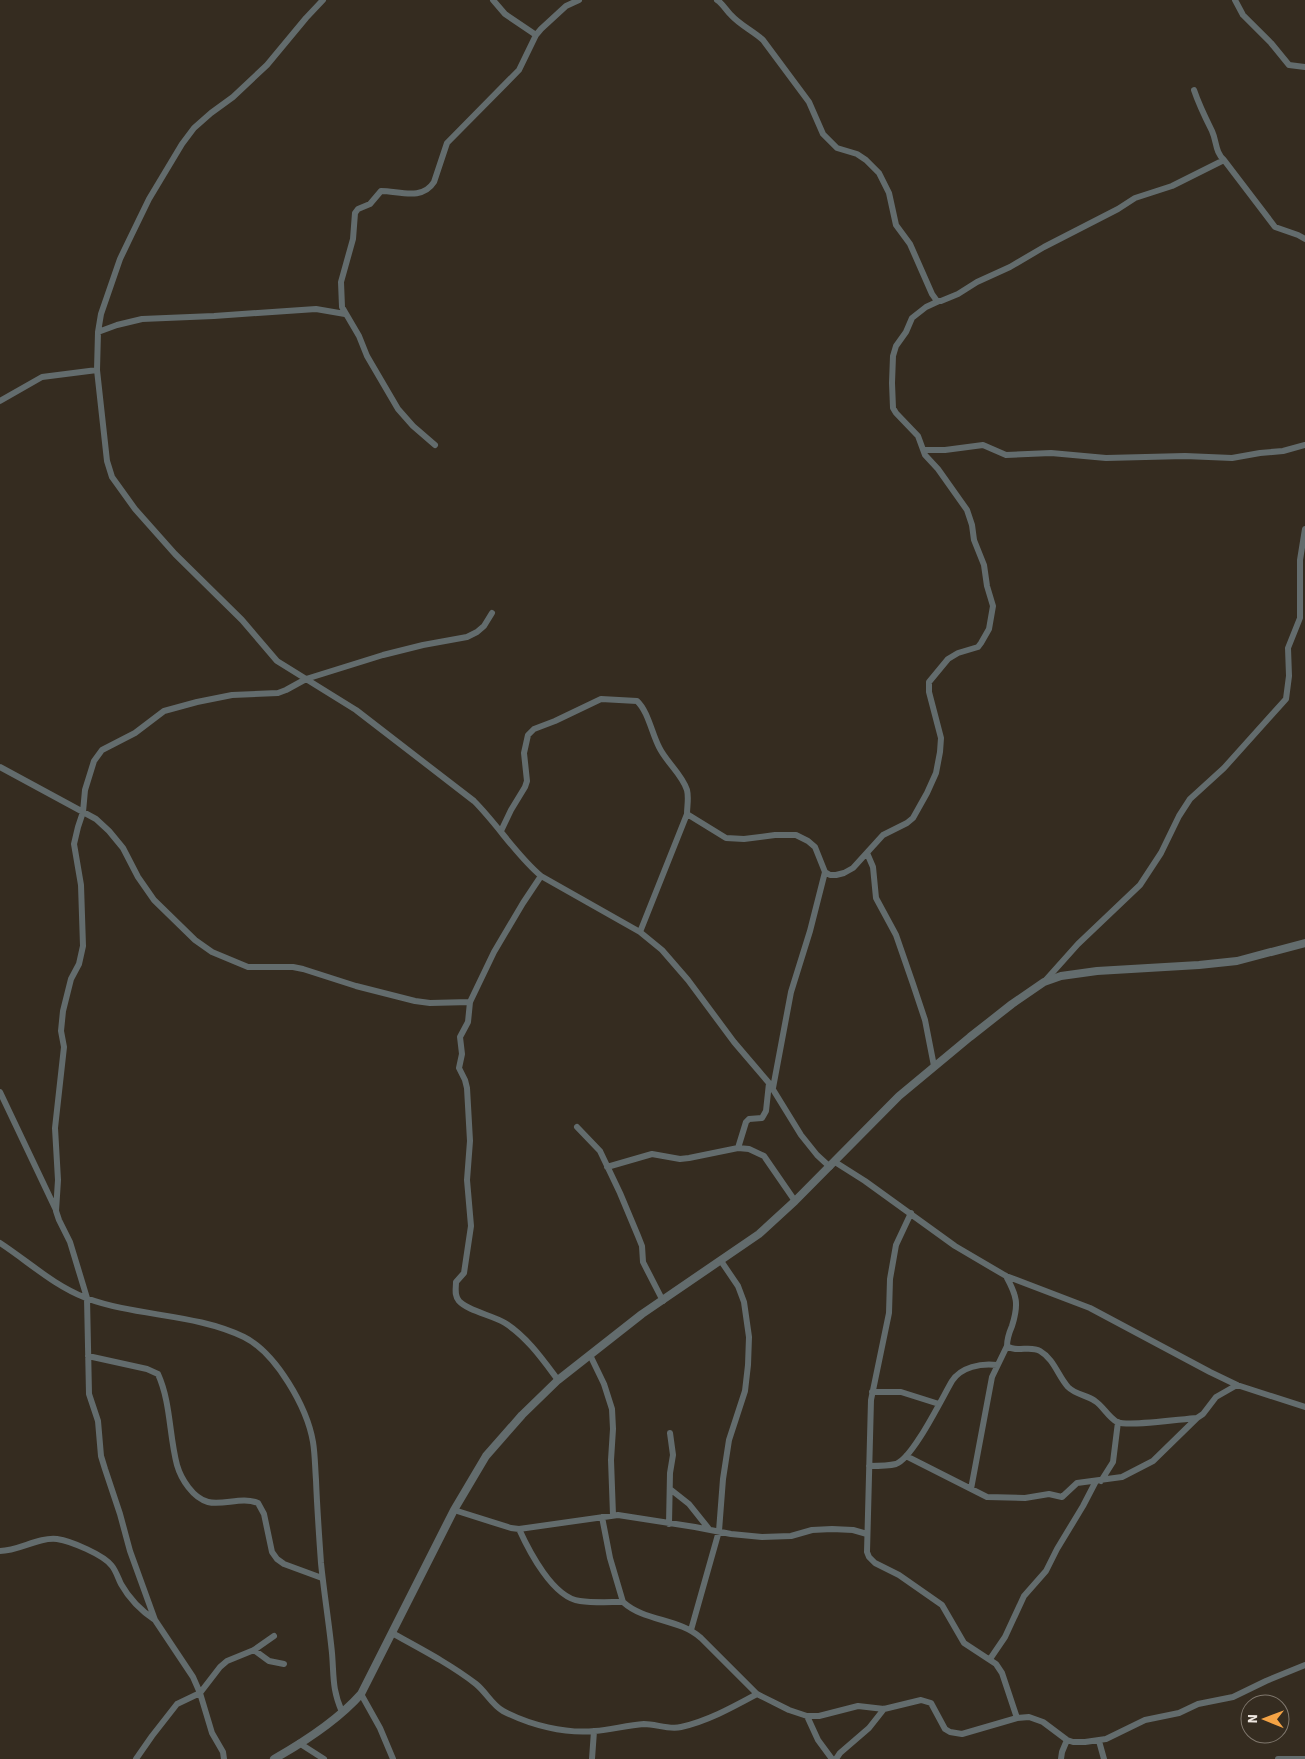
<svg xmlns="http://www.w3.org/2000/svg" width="1305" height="1759" font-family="'Source Sans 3',sans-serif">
  <rect width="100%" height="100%" fill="#352c20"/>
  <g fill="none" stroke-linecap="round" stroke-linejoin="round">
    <path stroke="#636c6d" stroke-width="6" d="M323 0 306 18 267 65 233 97 211 113 194 128 182 144 149 199 132 234 120 259 101 314 98 332 97 370 107 461 112 477 135 509 175 554 242 620 277 661 356 710 474 801C498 825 516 855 541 876L640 932 662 950 688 980 734 1042 769 1083 801 1135 817 1155 830 1167
      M493 0 505 14 536 35
      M717 0C723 4 726 10 731 15 740 25 753 31 763 40L809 102 823 134 837 148 857 154 866 160 879 173 889 193 896 225 910 244 932 294 937 301H941L958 294 977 282 1010 267 1044 247 1118 209 1135 198 1172 186 1224 160
      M1235 0 1243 15 1271 43 1289 65 1305 67
      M1194 90C1199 105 1205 117 1212 131 1217 142 1215 152 1224 160L1275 227 1298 235 1305 239
      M98 332 117 325 142 319 214 316 316 309 345 314
      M0 401 42 377 97 370
      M435 445 413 426 398 409 367 356 359 336 342 307 341 282 353 239 355 213 358 209 370 204 381 191C399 191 422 201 434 182L447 143 519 70 536 35 541 29 566 6 579 0
      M924 450H945L983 445 1006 455 1051 453 1106 458 1185 456 1232 458 1260 453 1283 451 1305 445
      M0 767 96 819 109 831 123 848 138 877 154 900 195 940 212 952 248 967H293L303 969 356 986 415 1001 430 1003 470 1002
      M687 814 726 838 744 839 775 835H796L808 841 815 847 825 872 830 875H836L844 873 853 868 883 835 907 823 913 818 927 793 936 773 940 752 941 738 929 692V682L948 659 958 653 978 647 981 643 989 629 993 606 987 586 984 565 974 540 972 525 967 510 938 469 925 455 918 436 896 413 893 408 892 383 893 356 896 346 906 332 912 318 926 307 939 301
      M501 831 511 810 525 787 527 781 524 753 528 735 534 729 555 721 601 699 637 701C648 711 652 734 659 747 666 762 682 774 687 790 689 798 687 806 687 814L640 932
      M867 853 873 867 876 898 896 935 913 984 925 1020 934 1066
      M541 876 523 903 494 952 470 1002 468 1022 460 1037 462 1054 459 1068 465 1080 467 1088 470 1141 467 1180 471 1226 464 1273 456 1282C456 1289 454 1295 459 1301 468 1311 492 1315 505 1323 527 1337 543 1360 558 1380
      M1044 982 1078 944 1140 885 1161 853 1179 816 1190 799 1224 768 1286 699 1289 676 1288 648 1300 618V560L1305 529
      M773 1088 791 992 810 931 825 872
      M0 1092 56 1210
      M577 1127 600 1151 620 1193 638 1236 642 1246 643 1262 663 1301
      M738 1148 746 1122 749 1119 762 1118 766 1111 769 1083
      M835 1162 865 1181 955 1246 1006 1276 1090 1308 1210 1372 1237 1385 1305 1407
      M607 1167 652 1154 680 1159 689 1158 738 1148 749 1149 764 1156 795 1201
      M911 1213 896 1245 890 1279 889 1313 871 1400 867 1552 869 1557 875 1563 899 1575 942 1605 964 1643 996 1664 1002 1673 1017 1718
      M0 1243C29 1262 53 1285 86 1298 137 1317 194 1313 244 1337 276 1353 307 1407 313 1442 315 1454 315 1467 316 1480 317 1507 319 1535 321 1563 324 1593 329 1623 332 1653 334 1677 332 1689 342 1712
      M1006 1276C1017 1296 1019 1304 1012 1326 1009 1333 1007 1339 1007 1346 1017 1353 1030 1345 1040 1351 1054 1359 1058 1376 1068 1387 1076 1395 1087 1395 1095 1401 1103 1406 1108 1417 1117 1422 1129 1427 1181 1419 1197 1418L1203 1414 1216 1397 1237 1385
      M590 1355 604 1384 612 1409 613 1429 611 1460 613 1515
      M88 1356 147 1369 158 1374C171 1403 169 1435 177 1465 181 1479 193 1498 208 1502 223 1506 242 1496 258 1503L264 1514 272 1552 277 1559 284 1564 322 1578
      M872 1392H901L939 1404
      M906 1456 987 1497 1025 1498 1049 1494 1062 1497 1077 1483 1122 1477 1153 1461 1197 1418
      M869 1466C878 1466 888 1466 896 1464 913 1458 942 1398 952 1381 961 1367 981 1363 997 1365
      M1101 1481 1113 1462 1118 1422
      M670 1489 689 1504 709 1529
      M971 1489 992 1377 1007 1346
      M454 1510 511 1528 519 1529 618 1515 695 1527 731 1534 762 1537 791 1536 812 1530 832 1529 853 1530 867 1534
      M602 1517 610 1558 623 1602C645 1622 679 1618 701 1638L757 1694 789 1710 807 1716H819L858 1706 884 1709 921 1700 931 1703 945 1729 950 1732 962 1734 1017 1718 1029 1717 1043 1722 1067 1740 1073 1742H1085L1106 1739 1145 1720 1179 1713 1198 1704 1233 1697 1266 1681 1305 1665
      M669 1524 670 1473 673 1455 670 1433
      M519 1529C529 1551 553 1598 580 1601 594 1603 609 1602 623 1602
      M0 1551C19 1551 38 1537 57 1539 71 1541 104 1555 112 1566 116 1571 118 1578 121 1584 130 1600 140 1610 155 1620
      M691 1630 719 1531 723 1479 729 1440 745 1391 748 1365 749 1337 744 1302 738 1286 721 1261
      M392 1633C421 1649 450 1664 476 1684 486 1692 492 1705 503 1711 530 1725 565 1734 595 1731 611 1730 627 1725 644 1724 656 1724 669 1730 681 1727 708 1721 733 1707 757 1694
      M254 1650 269 1661 284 1664
      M990 1659 1005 1637 1024 1596 1046 1571 1057 1549 1083 1506 1096 1481
      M361 1694 380 1728 393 1759
      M807 1716 818 1740 832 1759
      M1099 1741 1104 1759
      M299 1743 324 1759
      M136 1759 152 1736 177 1704 200 1693 220 1667 227 1661 254 1650 274 1636
      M224 1759 223 1752 212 1733 200 1693 193 1677 155 1620 130 1551 120 1514 105 1469 101 1456 98 1421 89 1394 87 1298 70 1242 59 1220 56 1211 58 1180 55 1128 64 1047 61 1031 63 1011 71 979 79 964 83 946 81 885 74 844 78 827 83 812 85 790 94 761 102 750 135 733 164 711 197 702 232 695 278 693 286 690 306 679 383 655 423 645 467 637 477 632 484 626 492 613
      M592 1759 594 1731
      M836 1759 840 1753 869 1728 884 1709
      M1061 1759 1062 1752 1067 1740
      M1278 1759H1305"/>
    <path stroke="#636c6d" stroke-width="8" d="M274 1759C304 1742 338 1720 361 1694L454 1510 486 1456 522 1415 558 1380 642 1314 759 1234 795 1201 899 1096 970 1037 1012 1004 1044 982 1061 976 1097 971 1199 965 1237 961 1305 943"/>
  </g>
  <g transform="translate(1265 1719) rotate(271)"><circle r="24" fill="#352c20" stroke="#7f776d"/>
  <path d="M0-4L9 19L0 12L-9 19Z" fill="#f4a345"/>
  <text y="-8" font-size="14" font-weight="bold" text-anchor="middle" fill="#eee7e0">N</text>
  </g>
</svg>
